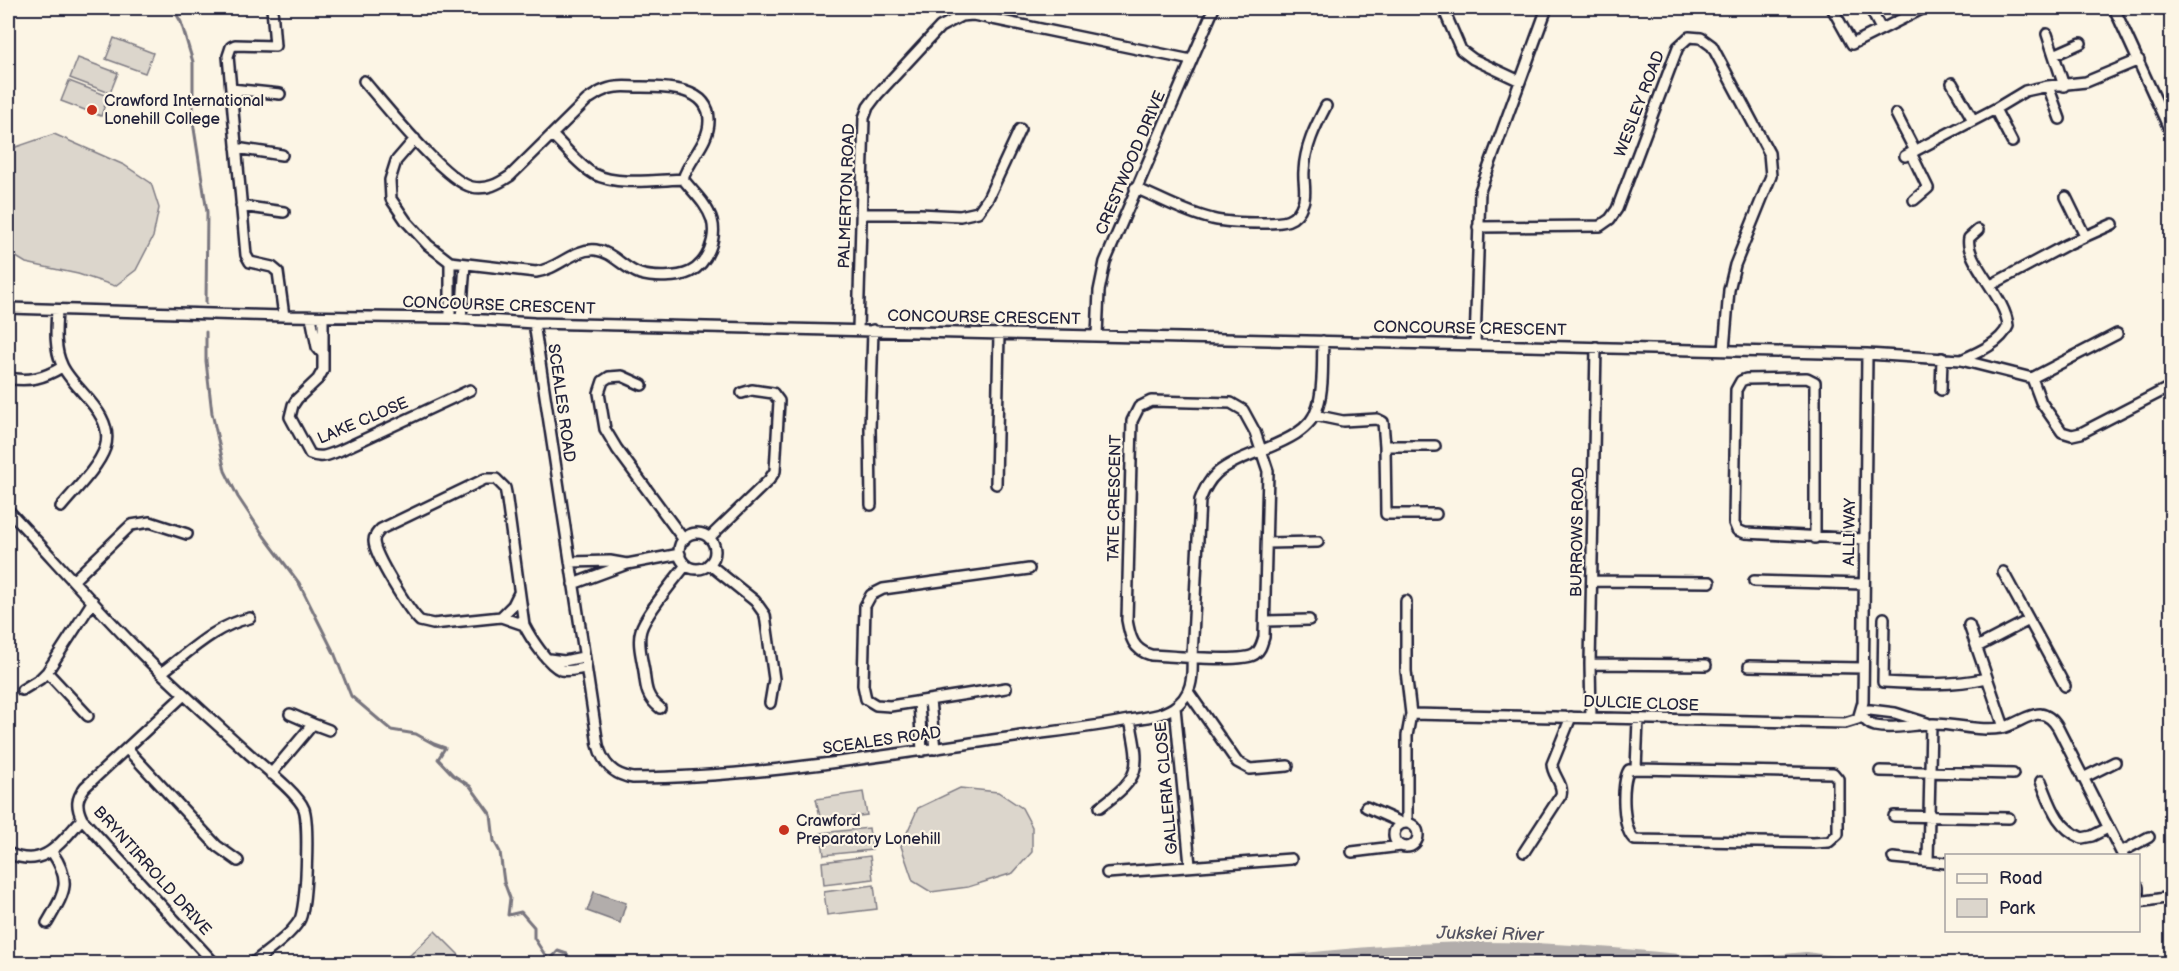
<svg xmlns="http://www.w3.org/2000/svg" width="2179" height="971" font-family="'Balsamiq Sans',sans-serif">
  <rect width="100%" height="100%" fill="#fcf5e5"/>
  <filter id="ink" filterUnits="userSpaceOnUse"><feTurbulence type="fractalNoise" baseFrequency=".0167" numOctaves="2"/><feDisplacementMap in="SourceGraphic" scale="12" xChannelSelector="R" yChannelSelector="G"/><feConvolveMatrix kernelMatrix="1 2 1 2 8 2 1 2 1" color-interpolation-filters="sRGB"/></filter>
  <g filter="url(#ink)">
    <path fill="#dcd6cc" stroke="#7f7c84" stroke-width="1.5" d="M114 38 153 53 145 73 106 59Z
      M78 58 118 73 110 93 70 78Z
      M69 81 108 96 101 116 61 101Z
      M54 134 124 165 151 183 159 208 153 237 136 270 115 286 78 274 26 263 8 252V156L13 148Z
      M960 788 998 792 1022 808 1032 827V852L1013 873 968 887 931 892 913 881 901 846 918 808Z
      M863 792 867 815 821 821 816 799Z
      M869 828 872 850 824 855 821 833Z
      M870 856 873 879 824 885 822 862Z
      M874 885 877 909 827 915 824 892Z
      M435 931 467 963H402Z"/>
    <path fill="#b2adab" stroke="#78757e" stroke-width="1.5" d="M594 892 626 903 620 923 587 911Z"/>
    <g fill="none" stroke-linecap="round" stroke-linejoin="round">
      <path stroke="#78757e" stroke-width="3" d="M173 8 181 22 193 62V122L207 212 206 303
        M206 332V361L212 413 225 471 238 497 264 536 299 583 335 655 351 696 391 730 416 734 434 744 445 748 438 759 453 775 470 786 491 815 494 841 500 852 504 882 510 898 508 915 521 912 534 927V938L549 961 558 951 567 954 572 964"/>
      <path stroke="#b2adab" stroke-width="16" d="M1279 964C1347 956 1415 950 1483 950 1556 950 1629 957 1702 964
        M1762 964 1806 960 1832 964"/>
      <defs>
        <path id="minor" d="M272 8 275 46 235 45 231 47 228 56 246 255 250 262 272 267 278 272 284 316
          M1443 8 1461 50 1473 59 1520 81
          M1832 8 1852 44 1924 8
          M1870 8 1881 29
          M2114 8 2172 135
          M2047 34 2064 86
          M2054 55 2081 43
          M364 81C383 103 446 182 472 187 487 190 498 184 510 176L587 100C596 94 605 88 616 87 624 86 632 87 639 87 663 87 710 86 709 121 709 143 689 159 683 179 693 192 707 204 712 220 717 238 708 263 690 272 678 278 653 278 640 274 624 269 613 252 596 250 573 248 559 269 536 272L450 262 428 245 406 221 391 199 390 180 396 161 415 139
          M1952 83 1973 120
          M2048 86 2060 119
          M231 89 280 94
          M1995 109 2012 142
          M1896 114 1915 151
          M553 136C566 148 579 166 594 174 617 186 657 180 683 179
          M236 148 282 155
          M1911 153 1928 188 1914 200
          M1905 156 1995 109 2025 91 2048 86 2086 82 2139 60
          M1135 188C1160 198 1185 213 1212 219 1228 223 1246 223 1262 223 1281 223 1296 224 1303 203 1307 193 1303 182 1304 171 1305 147 1315 127 1326 106
          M2066 197 2085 236
          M241 206 284 212
          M861 214H919L960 216 978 212 988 198 1020 129
          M1478 227 1600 226 1610 219 1617 209 1678 47 1689 37 1701 38 1712 46 1769 153 1771 176 1735 265 1729 290 1724 350
          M1991 285 2066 245 2113 224
          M8 308 284 316 450 318 534 323 1867 354 1961 360 2032 378
          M57 310C56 328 54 348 62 365 73 390 116 414 105 448 98 468 74 491 61 507
          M311 317 317 347 322 353
          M323 317V370L318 379 297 399 293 405 290 417 310 454C321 459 328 455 339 451L470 390
          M450 318V262
          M461 319 465 264
          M534 323 598 745C603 764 613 775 633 778 764 777 892 754 1021 736 1057 731 1093 727 1129 720 1143 718 1160 716 1173 708 1192 696 1193 678 1192 657L1200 500C1204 490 1208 481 1217 473 1245 449 1308 445 1318 406 1324 386 1322 362 1323 341
          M858 329 864 118 868 107 877 95 940 27 961 16 973 15 1191 60
          M2117 334 2032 378 2041 402 2062 432 2072 435 2081 433 2172 386
          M1097 335 1099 291 1105 262 1214 8
          M1475 345 1480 191 1547 8
          M1961 360C1977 353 2001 343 2008 326 2006 297 1964 260 1969 238L1978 230
          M8 378C29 382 44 378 62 367
          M642 385 622 376 609 377 603 381 599 393 605 429 617 449 684 540
          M1941 390 1942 358
          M1151 401 1231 403 1243 410 1255 432 1268 471 1264 637C1262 643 1261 650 1255 654 1244 663 1170 656 1151 655 1133 650 1130 637 1127 620L1132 421 1139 407Z
          M1314 415 1343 421 1377 419 1383 422 1385 446 1386 514H1436
          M1385 446H1435
          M996 484 999 333
          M871 505 870 429 873 330
          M8 510C51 556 93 604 137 649 172 685 210 718 247 752 261 765 298 793 304 809 309 823 307 910 299 921 288 938 267 951 252 964
          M679 551a18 18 0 1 1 36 0a18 18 0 1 1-36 0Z
          M709 538 769 480 775 471 779 401 773 393 752 390 742 393
          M1815 538V382L1807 378 1746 379 1741 381 1736 390 1734 523 1737 530 1745 533 1864 539
          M1267 543 1318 542
          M570 562 610 561 627 564
          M709 564 755 601 765 615 774 679 770 703
          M2003 572 2065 686
          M74 580 131 525 150 522 187 534
          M1593 581 1710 582
          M1754 581 1864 584
          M573 584 627 564 680 554
          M1406 601V671L1411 714 1407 736V823
          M501 617 513 605 519 593
          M1884 618 1883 682C1918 684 1952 686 1987 678
          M1265 621 1309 620
          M524 625 501 617 433 624 420 621C409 611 374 555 374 541 374 536 377 533 381 529L485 479H496L505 488 506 493 524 625C530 637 548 665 561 670 568 672 578 669 585 668
          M1969 625 2004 727
          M1977 647 2029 620
          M549 659 564 661 583 657
          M1590 664 1706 665
          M1749 666 1863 668
          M47 672 88 716
          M161 673C189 652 216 625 250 618
          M1006 688 890 706 876 705 866 699 863 685 865 606 871 595 883 589 1029 569
          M22 690 40 679 47 672 93 601
          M1189 693 1237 762 1250 769 1288 766
          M184 695 85 787C76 799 76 806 82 819L215 964
          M930 701 935 749
          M919 702 922 751
          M1175 707 1190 865
          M660 708C646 697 646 688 644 671 642 659 637 642 641 630 645 615 675 579 686 565
          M1862 709 1895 713 1927 723
          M290 714 313 724
          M1411 714 1845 723 1858 719 1863 702 1867 354
          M1861 715C1865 720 1868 724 1875 726 1893 730 1913 724 1931 724 1954 723 1978 732 2001 728 2014 726 2027 714 2040 714 2049 715 2054 721 2058 728L2123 856
          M1591 718 1590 664 1596 347
          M127 749 217 846 238 861
          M1636 769 1833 773 1838 779V834L1829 842 1813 843 1635 840C1622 831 1621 782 1629 770L1636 769 1638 720
          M1880 771 2013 774
          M271 774 313 724 329 730
          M2083 778 2115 762
          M2041 781C2051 805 2056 827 2082 838L2092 836 2108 828
          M1100 807C1142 776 1140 769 1130 720
          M1366 807 1402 823
          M1894 816 2009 818
          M1394 835a12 12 0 1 1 24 0a12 12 0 1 1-24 0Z
          M1352 852 1401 846
          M1524 852 1561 795C1564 784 1552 775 1552 764L1571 717
          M2121 852 2149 837
          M8 853C44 870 60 843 82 819
          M1893 858 1946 863
          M1928 861 1931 724
          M1107 873 1291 859
          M2138 887V899
          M2138 902 2172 897
          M47 923C64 893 73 883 52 852"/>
      </defs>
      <use href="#minor" stroke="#22223b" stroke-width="14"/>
      <use href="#minor" stroke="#fcf5e5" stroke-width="9"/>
    </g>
  </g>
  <g fill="#c8321e" stroke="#fcf5e5" stroke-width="2">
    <circle cx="92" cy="110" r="6"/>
    <circle cx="784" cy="830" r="6"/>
  </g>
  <g text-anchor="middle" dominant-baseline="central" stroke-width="4.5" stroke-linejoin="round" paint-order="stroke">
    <g font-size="16" fill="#22223b" stroke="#fcf5e5" text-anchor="start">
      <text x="104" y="101">Crawford International<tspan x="104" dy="18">Lonehill College</tspan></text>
      <text x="796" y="821">Crawford<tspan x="796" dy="18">Preparatory Lonehill</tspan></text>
    </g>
    <g font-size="16" fill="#22223b" stroke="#fcf5e5">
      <text transform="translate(1640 104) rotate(-69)">WESLEY ROAD</text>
      <text transform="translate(1131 163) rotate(-67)">CRESTWOOD DRIVE</text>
      <text transform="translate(847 196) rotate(-88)">PALMERTON ROAD</text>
      <text transform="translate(499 306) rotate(2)">CONCOURSE CRESCENT</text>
      <text transform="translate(984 318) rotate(1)">CONCOURSE CRESCENT</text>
      <text transform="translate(1470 329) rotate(1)">CONCOURSE CRESCENT</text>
      <text transform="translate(561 403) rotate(82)">SCEALES ROAD</text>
      <text transform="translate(363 421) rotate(-23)">LAKE CLOSE</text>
      <text transform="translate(1115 498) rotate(-89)">TATE CRESCENT</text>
      <text transform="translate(1578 532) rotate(-89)">BURROWS ROAD</text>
      <text transform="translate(1850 532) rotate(-89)">ALLI WAY</text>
      <text transform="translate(1641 704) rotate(2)">DULCIE CLOSE</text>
      <text transform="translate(882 741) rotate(-8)">SCEALES ROAD</text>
      <text transform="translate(1167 788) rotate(-95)">GALLERIA CLOSE</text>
      <text transform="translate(152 871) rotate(48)">BRYNTIRROLD DRIVE</text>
    </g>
    <g font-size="18" font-style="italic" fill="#545362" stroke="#fcf5e5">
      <text transform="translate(1490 934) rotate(1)">Jukskei River</text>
    </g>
  </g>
  <rect width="2179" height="971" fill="none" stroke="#fcf5e5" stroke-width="30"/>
  <rect x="15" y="15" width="2149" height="941" fill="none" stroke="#22223b" stroke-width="2" filter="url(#ink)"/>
  <rect x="1945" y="854" width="195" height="78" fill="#fcf5e5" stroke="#a5a1a1" stroke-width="1.5"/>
  <rect x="1957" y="874" width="30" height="9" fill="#fcf5e5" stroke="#a5a1a1" stroke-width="1.5"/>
  <text x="1999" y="884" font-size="18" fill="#22223b">Road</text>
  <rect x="1957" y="899" width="30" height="18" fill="#dcd6cc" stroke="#a5a1a1" stroke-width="1.5"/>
  <text x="1999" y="914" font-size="18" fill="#22223b">Park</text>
</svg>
